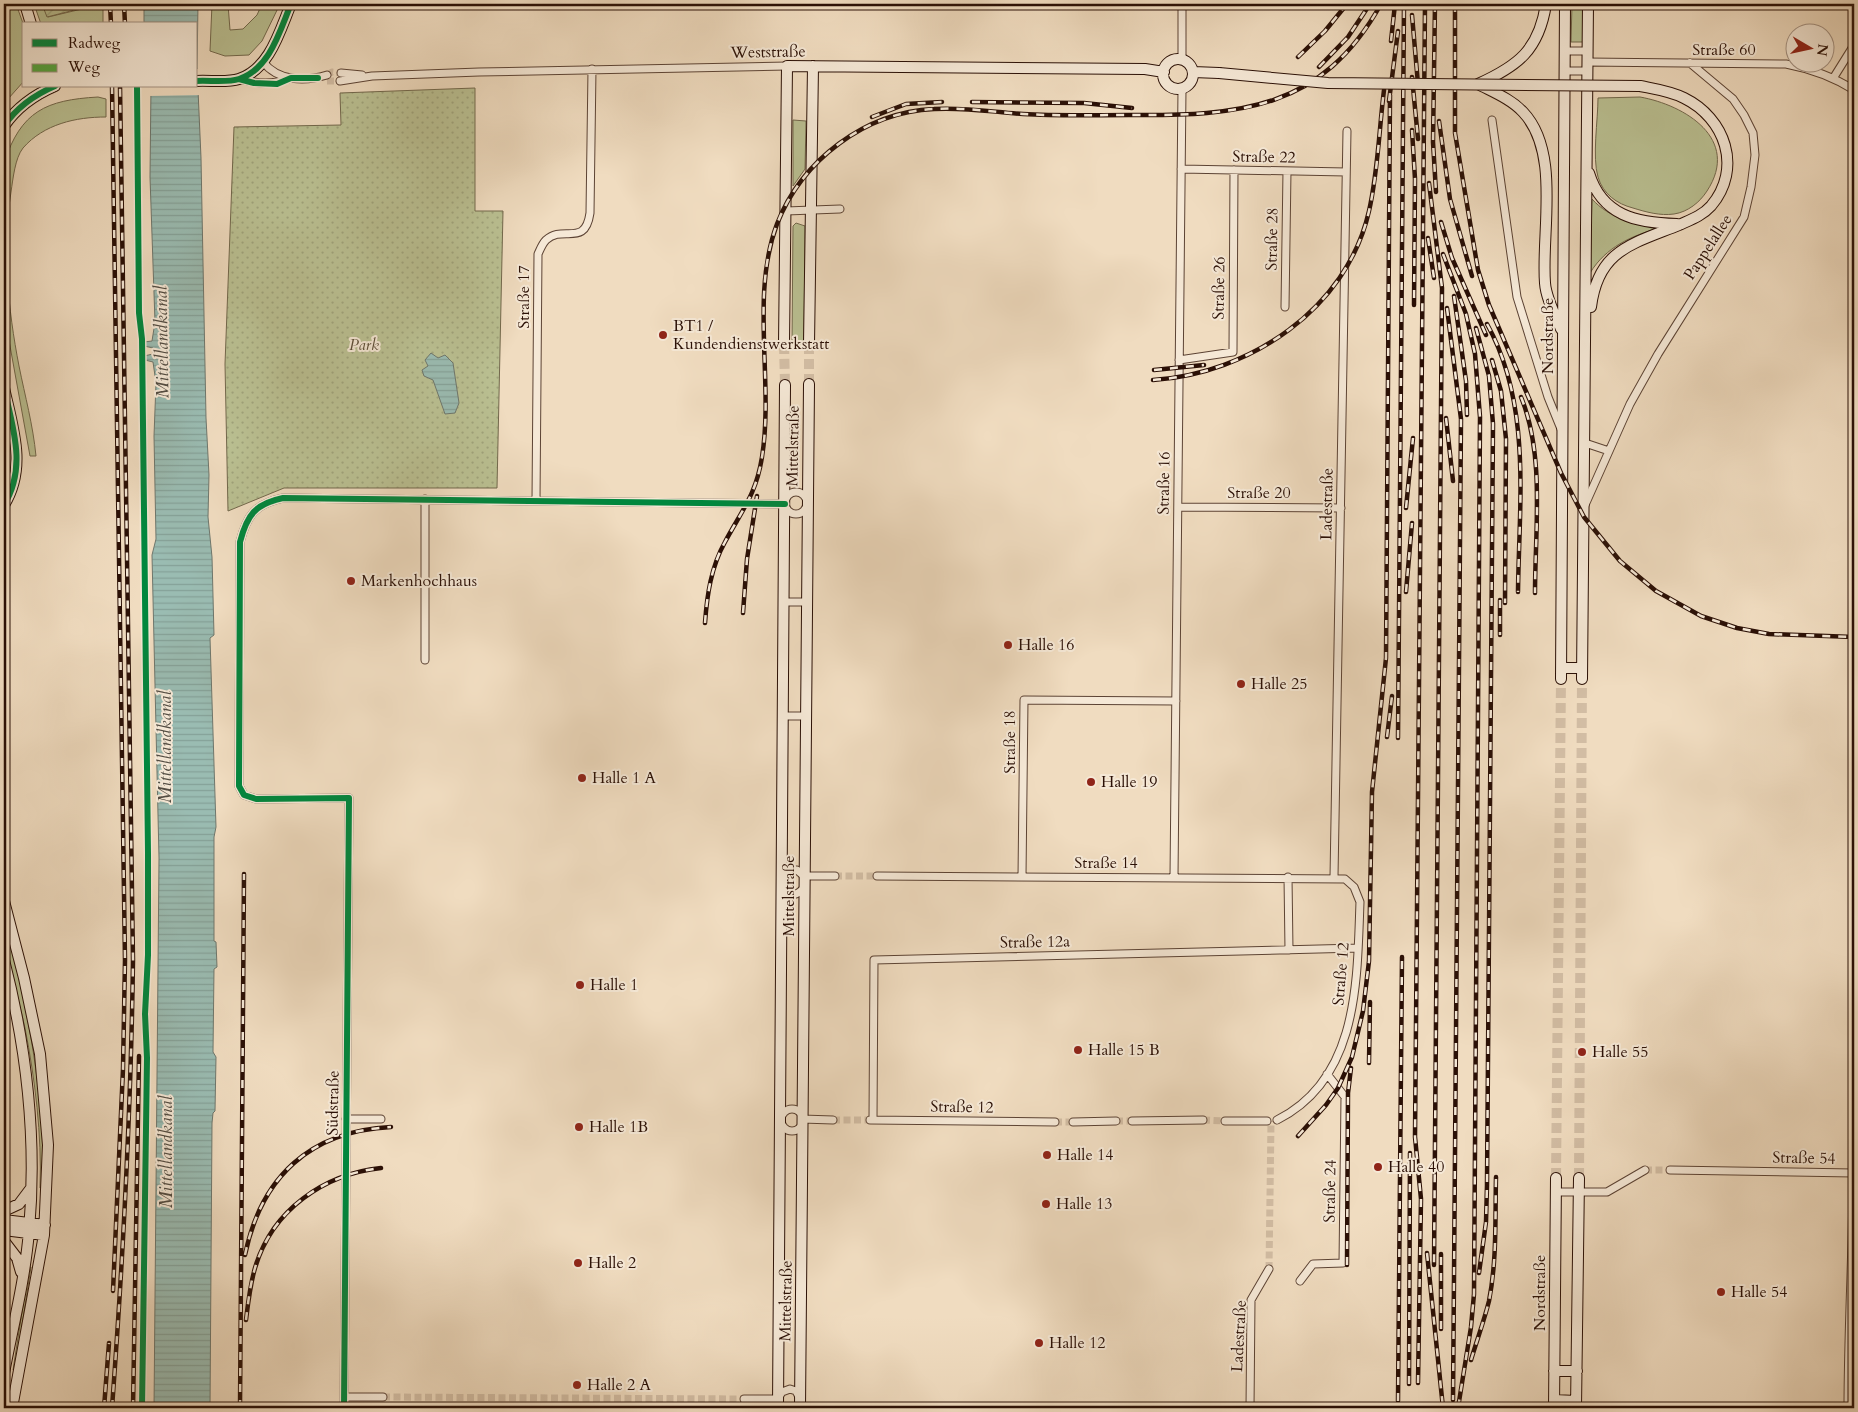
<svg xmlns="http://www.w3.org/2000/svg" width="1858" height="1412" font-family="Cardo,serif">
  <defs>
    <pattern id="park-dots" width="8" height="8" patternUnits="userSpaceOnUse" patternTransform="scale(1.25)"><rect width="8" height="8" fill="#bac092"/><path d="M2 2h.1M6 6h.1" fill="none" stroke="#a0a47c" stroke-width="1.8" stroke-linecap="round"/></pattern>
    <pattern id="garden-furrows" width="10" height="10" patternUnits="userSpaceOnUse" patternTransform="scale(1.25)"><rect width="10" height="10" fill="#bac092"/><path d="M-1 1l2-2M0 10L10 0M9 11l2-2" fill="none" stroke="#a0a47c"/></pattern>
    <pattern id="water-rules" width="6" height="5" patternUnits="userSpaceOnUse" patternTransform="scale(1.25)"><rect width="6" height="5" fill="#9abcb2"/><path d="M0 2.5h6" fill="none" stroke="#85a198"/></pattern>
  </defs>
  <rect width="100%" height="100%" fill="#f0dcc0"/>
  <filter id="stains"><feTurbulence type="fractalNoise" baseFrequency=".004" numOctaves="4"/><feColorMatrix values="0 0 0 0 .2 0 0 0 0 .09 0 0 0 0 .02 0 0 0 .5 -.17"/></filter>
  <radialGradient id="worn" r=".72"><stop offset=".6" stop-color="#630" stop-opacity="0"/><stop offset="1" stop-color="#630" stop-opacity=".3"/></radialGradient>
  <path fill="#bac092" stroke="#72684c" d="M4 4H16L24 26V81L8 99 4 100Z
    M34 4H42L48 17 103 4V24H41Z
    M212 4H228L230 30 243 29 257 15 262 4H280L262 41 249 55 225 56 210 51Z
    M1572 4H1583V42H1571Z
    M98 97 106 99V117C76 117 44 124 23 148 15 158 13 179 11 192 2 249 8 309 19 366 25 396 33 425 36 456H30L4 313V163C21 111 46 100 98 97Z
    M1640 97C1685 105 1741 139 1707 191 1700 202 1688 212 1674 214 1660 216 1646 212 1633 208 1617 204 1603 194 1598 177 1592 157 1598 120 1598 98Z
    M793 120 806 121 805 169 793 186Z
    M1592 199C1609 218 1635 225 1659 228 1631 236 1606 247 1590 273Z
    M796 223 805 226 804 344H792L793 226Z
    M4 918C28 1008 45 1095 43 1188H40C42 1135 35 1079 25 1028 17 991 4 955 4 918Z
    M29 1267H31L15 1370H13Z"/>
  <path fill="url(#park-dots)" stroke="#72684c" d="M475 88V211H503L497 488H284L228 511 225 364 234 127 341 125 340 93Z"/>
  <path fill="url(#garden-furrows)" stroke="#72684c" d="M42 4H98L47 17Z"/>
  <path fill="url(#water-rules)" stroke="#6e776d" d="M144 4H198L197 67 201 158 206 418 209 475 208 517 212 557 214 635 210 638 216 827 214 837V941L216 942 217 967 214 969 213 1052 216 1057 215 1111 213 1113 212 1123 210 1408H154L159 858 152 555 156 539 154 436 156 383 153 362 145 360 144 356 153 354V348L144 346V342L152 341 155 322 150 177 151 86H196V24H144Z
    M431 353 438 358 445 355 453 363 459 403 455 413 445 414 433 380 424 376 422 370 428 366 425 360Z"/>
  <path fill="#f0dcc0" d="M196 69H200L201 95 148 96V86H196Z"/>
  <g fill="none" stroke-linecap="round" stroke-linejoin="round">
    <path stroke="#d2bda4" stroke-width="7" stroke-dasharray="7 3.5" stroke-linecap="butt" d="M327 75 332 72 341 73
      M327 81H340
      M835 876H877
      M833 1120H869
      M1203 1120 1225 1121
      M1116 1121H1132
      M1055 1122H1073
      M1645 1170H1670
      M1269 1269 1271 1121
      M383 1397 744 1399"/>
    <path stroke="#d2bda4" stroke-width="10" stroke-dasharray="10 5" stroke-linecap="butt" d="M784 344 785 385
      M809 384V344
      M1556 1178 1561 679
      M1579 1178 1582 679"/>
    <defs>
      <path id="street" d="M1565 51H1587
        M1182 60V4
        M263 62C278 81 304 82 327 75
        M1587 62 1786 64C1812 69 1832 76 1854 90
        M1565 71H1587
        M341 73 362 75
        M1834 77 1854 45
        M239 79C258 84 273 85 291 78
        M340 81 372 76 479 72 787 66
        M1492 120 1517 297 1548 397 1561 429
        M1181 169 1346 172
        M786 211 840 209
        M1285 307 1287 171
        M1179 360 1233 352 1234 170
        M1585 443 1609 451
        M785 503a11 11 0 1 1 22 0a11 11 0 1 1-22 0Z
        M536 500 538 254C540 250 542 244 546 240 563 224 585 248 590 213L592 69
        M1585 505 1630 404 1658 354 1744 217 1751 187 1755 155 1753 133 1744 115 1733 99 1690 63
        M1178 507 1341 508
        M785 602H807
        M425 660V499
        M784 716H806
        M782 876 789 870H797L804 876H835
        M877 876 1345 879 1354 887 1360 902C1357 981 1359 1079 1277 1120
        M1022 877 1024 700 1176 701
        M1174 877 1182 89
        M1288 877 1289 950
        M1334 877 1347 131
        M782 888 786 893C795 896 798 894 804 888
        M781 1120a11 11 0 1 1 22 0a11 11 0 1 1-22 0Z
        M346 1119H381
        M802 1119 833 1120
        M870 1120 1055 1122
        M873 1120 874 960 1358 948
        M1132 1121 1203 1120
        M1225 1121H1267
        M1073 1122 1116 1121
        M1670 1170 1853 1173C1853 1252 1848 1330 1848 1408
        M1556 1192H1607L1645 1170
        M1300 1281 1313 1264 1343 1263 1345 1097 1327 1074
        M344 1397H383
        M779 1397 782 1392 790 1389 796 1391 800 1399
        M744 1399H778
        M344 1408 349 798 256 799 244 795 239 786 240 542C247 515 255 504 283 498L785 504
        M1250 1408 1251 1300 1269 1269"/>
      <path id="secondary" d="M25 4 31 24
        M1163 74a15 15 0 1 1 30 0a15 15 0 1 1-30 0Z
        M1193 72 1219 73
        M196 81C209 80 227 83 239 79 270 69 280 30 291 4
        M1478 84C1493 92 1511 99 1523 112 1561 152 1541 232 1545 283 1546 298 1555 315 1561 329
        M1478 84C1518 66 1539 50 1546 4
        M4 126C17 107 34 95 55 86
        M1589 173C1602 216 1637 223 1677 224
        M1591 307C1598 250 1632 244 1679 225 1690 220 1702 216 1711 206 1743 168 1725 118 1684 98 1670 91 1655 89 1640 86
        M784 344 787 66 1145 69 1164 72
        M809 344 813 66
        M4 388C13 428 27 468 4 505
        M1561 668H1581
        M1561 679 1565 4
        M1582 679 1588 4
        M4 901 24 978 40 1054 48 1145 44 1235 12 1408
        M4 960C27 1049 37 1140 29 1231 25 1279 13 1326 4 1373
        M4 1211 19 1204 31 1188
        M4 1220 45 1225
        M4 1230 44 1235
        M4 1241 17 1258 21 1272
        M1554 1371H1577
        M1554 1400 1576 1401
        M778 1408 785 385
        M800 1408 809 384
        M1554 1408 1556 1178
        M1576 1408 1579 1178"/>
    </defs>
    <use href="#street" stroke="#5c4334" stroke-width="9"/>
    <use href="#secondary" stroke="#2b1006" stroke-width="12"/>
    <use href="#street" stroke="#f5e8d6" stroke-width="7"/>
    <use href="#secondary" stroke="#f5e8d6" stroke-width="10"/>
    <defs>
      <path id="rail" d="M110 4 111 24
        M124 4 125 24
        M1435 4 1433 142 1436 192
        M1455 4V133L1478 270 1489 305 1561 473 1584 517 1620 561 1656 591 1701 616 1737 628 1769 634 1854 637
        M1412 15 1418 84
        M1391 41 1395 4
        M1298 57 1325 31 1347 4
        M1319 67 1348 37 1370 4
        M1412 77 1418 139
        M112 86 125 960 123 1069 113 1291
        M1389 101 1398 31
        M972 102 1084 103 1132 108
        M872 117 906 104 942 102
        M1439 121 1450 199 1472 276
        M1412 130 1415 179 1414 305
        M1429 183 1442 288 1434 1265
        M1441 222 1452 258 1486 335
        M1428 238 1434 278
        M1443 254 1466 314 1475 354 1480 417 1474 1294 1471 1327 1458 1408
        M1454 296 1466 381 1467 415
        M1447 308 1461 419 1453 1400
        M1487 324C1532 405 1519 502 1518 592
        M1476 328 1489 376 1493 424 1487 1185 1486 1222 1479 1273
        M1492 360 1501 391 1506 439 1505 603
        M1154 370 1204 365
        M1153 380C1249 374 1347 309 1369 211 1378 172 1379 130 1384 90
        M1521 397C1545 455 1535 530 1535 593
        M1446 418 1453 481
        M1406 508 1413 438
        M1406 592 1412 523
        M1500 600V635
        M743 613 747 559 757 496
        M705 623C707 595 711 567 725 542 742 510 756 495 762 457 774 382 750 296 777 224 802 160 865 112 934 109 964 107 993 112 1023 114 1058 116 1093 115 1129 115 1240 116 1322 110 1381 4
        M1387 737 1392 696
        M1398 738 1404 4
        M1369 1063 1370 1002
        M1298 1136 1326 1105 1338 1088 1352 1057 1363 1011 1369 961 1372 792 1386 658 1390 95
        M1427 1253 1443 1408
        M245 1255C261 1177 310 1131 391 1127
        M1347 1265 1348 1093 1351 1068
        M246 1320C248 1303 250 1285 255 1268 272 1210 324 1174 381 1168
        M1441 1329V1254
        M1471 1360C1477 1340 1484 1321 1489 1301 1497 1260 1495 1219 1496 1177
        M1418 1383 1421 1199 1415 1137 1425 4
        M1409 1384 1410 1153
        M1398 1401 1402 957
        M104 1408 109 1343
        M112 1408C123 1259 131 1110 133 960L120 86
        M133 1408 139 1056
        M240 1408 244 874"/>
    </defs>
    <use href="#rail" stroke="#2b1006" stroke-width="4.5"/>
    <use href="#rail" stroke="#f5e8d6" stroke-width="2.5" stroke-dasharray="8" stroke-linecap="butt"/>
    <defs>
      <path id="secondary-bridge" d="M1219 73 1328 83 1640 86"/>
    </defs>
    <use href="#secondary-bridge" stroke="#2b1006" stroke-width="12" stroke-linecap="butt"/>
    <use href="#secondary-bridge" stroke="#f5e8d6" stroke-width="10"/>
    <path stroke="#54a840" stroke-width="5" stroke-dasharray="10 5" stroke-linecap="butt" d="M64 4V6"/>
    <defs>
      <path id="cycleway" d="M239 79 254 83 277 84 291 78H318
        M196 81C209 80 227 83 239 79 270 69 280 30 291 4
        M137 86 139 313 142 339 148 853V955L145 1014 147 1058 142 1408
        M4 126C17 107 34 95 55 86
        M4 388C13 428 27 468 4 505
        M344 1408 349 798 256 799 244 795 239 786 240 542C247 515 255 504 283 498L785 504"/>
    </defs>
    <use href="#cycleway" stroke="#f5e8d6" stroke-width="9"/>
    <use href="#cycleway" stroke="#00873e" stroke-width="6"/>
  </g>
  <g fill="#8f2418" stroke="#f5e8d6" stroke-width="2">
    <circle cx="663" cy="335" r="5"/>
    <circle cx="351" cy="581" r="5"/>
    <circle cx="1008" cy="645" r="5"/>
    <circle cx="1241" cy="684" r="5"/>
    <circle cx="582" cy="778" r="5"/>
    <circle cx="1091" cy="782" r="5"/>
    <circle cx="580" cy="985" r="5"/>
    <circle cx="1078" cy="1050" r="5"/>
    <circle cx="1582" cy="1052" r="5"/>
    <circle cx="579" cy="1127" r="5"/>
    <circle cx="1047" cy="1155" r="5"/>
    <circle cx="1378" cy="1167" r="5"/>
    <circle cx="1046" cy="1204" r="5"/>
    <circle cx="578" cy="1263" r="5"/>
    <circle cx="1721" cy="1292" r="5"/>
    <circle cx="1039" cy="1343" r="5"/>
    <circle cx="577" cy="1385" r="5"/>
  </g>
  <g text-anchor="middle" dominant-baseline="central" stroke-width="4" stroke-linejoin="round" paint-order="stroke">
    <g font-size="16" fill="#2b1006" stroke="#f5e8d6">
      <text x="1724" y="50">Straße 60</text>
      <text transform="translate(768 52) rotate(-1)">Weststraße</text>
      <text transform="translate(1264 157) rotate(1)">Straße 22</text>
      <text transform="translate(1272 239) rotate(-89)">Straße 28</text>
      <text transform="translate(1708 247) rotate(-57)">Pappelallee</text>
      <text transform="translate(1219 288) rotate(-89)">Straße 26</text>
      <text transform="translate(524 297) rotate(-90)">Straße 17</text>
      <text transform="translate(1548 336) rotate(-90)">Nordstraße</text>
      <text transform="translate(793 446) rotate(-89)">Mittelstraße</text>
      <text transform="translate(1164 483) rotate(-89)">Straße 16</text>
      <text x="1259" y="493">Straße 20</text>
      <text transform="translate(1327 504) rotate(-89)">Ladestraße</text>
      <text transform="translate(1010 742) rotate(-90)">Straße 18</text>
      <text x="1106" y="863">Straße 14</text>
      <text transform="translate(789 896) rotate(-90)">Mittelstraße</text>
      <text transform="translate(1035 942) rotate(-1)">Straße 12a</text>
      <text transform="translate(1341 974) rotate(-85)">Straße 12</text>
      <text transform="translate(333 1103) rotate(-89)">Südstraße</text>
      <text transform="translate(962 1107) rotate(1)">Straße 12</text>
      <text transform="translate(1804 1158) rotate(1)">Straße 54</text>
      <text transform="translate(1330 1191) rotate(-89)">Straße 24</text>
      <text transform="translate(1540 1293) rotate(-90)">Nordstraße</text>
      <text transform="translate(786 1301) rotate(-89)">Mittelstraße</text>
      <text transform="translate(1239 1336) rotate(-87)">Ladestraße</text>
    </g>
    <g font-size="16" fill="#2b1006" stroke="#f5e8d6" text-anchor="start">
      <text x="673" y="326">BT1 /<tspan x="673" dy="18">Kundendienstwerkstatt</tspan></text>
      <text x="361" y="581">Markenhochhaus</text>
      <text x="1018" y="645">Halle 16</text>
      <text x="1251" y="684">Halle 25</text>
      <text x="592" y="778">Halle 1 A</text>
      <text x="1101" y="782">Halle 19</text>
      <text x="590" y="985">Halle 1</text>
      <text x="1088" y="1050">Halle 15 B</text>
      <text x="1592" y="1052">Halle 55</text>
      <text x="589" y="1127">Halle 1B</text>
      <text x="1057" y="1155">Halle 14</text>
      <text x="1388" y="1167">Halle 40</text>
      <text x="1056" y="1204">Halle 13</text>
      <text x="588" y="1263">Halle 2</text>
      <text x="1731" y="1292">Halle 54</text>
      <text x="1049" y="1343">Halle 12</text>
      <text x="587" y="1385">Halle 2 A</text>
    </g>
    <g font-size="16" font-style="italic" fill="#5d4e37" stroke="#f5e8d6">
      <text x="364" y="345">Park</text>
    </g>
    <g font-size="18" font-style="italic" fill="#524c42" stroke="#f5e8d6">
      <text transform="translate(162 342) rotate(-91)">Mittellandkanal</text>
      <text transform="translate(165 747) rotate(-90)">Mittellandkanal</text>
      <text transform="translate(166 1152) rotate(-90)">Mittellandkanal</text>
    </g>
  </g>
  <rect width="1858" height="1412" fill="none" stroke="#f0dcc0" stroke-width="20"/>
  <rect x="5" y="5" width="1848" height="1402" fill="none" stroke="#2b1006" stroke-width="2.5"/>
  <rect x="10" y="10" width="1838" height="1392" fill="none" stroke="#2b1006"/>
  <rect x="22" y="22" width="175" height="65" fill="#f5e8d6" stroke="#a49283"/>
  <rect x="32" y="39" width="25" height="8" fill="#00873e" stroke="#a49283"/>
  <text x="68" y="48" font-size="15" fill="#2b1006">Radweg</text>
  <rect x="32" y="64" width="25" height="8" fill="#54a840" stroke="#a49283"/>
  <text x="68" y="72" font-size="15" fill="#2b1006">Weg</text>
  <g transform="translate(1810 48) rotate(99)"><circle r="24" fill="#f5e8d6" stroke="#a49283"/>
  <path d="M0-4L9 19L0 12L-9 19Z" fill="#8f2418"/>
  <text y="-8" font-size="14" font-weight="bold" text-anchor="middle" fill="#2b1006">N</text>
  </g>
  <rect width="100%" height="100%" filter="url(#stains)"/>
  <rect width="100%" height="100%" fill="url(#worn)"/>
</svg>
